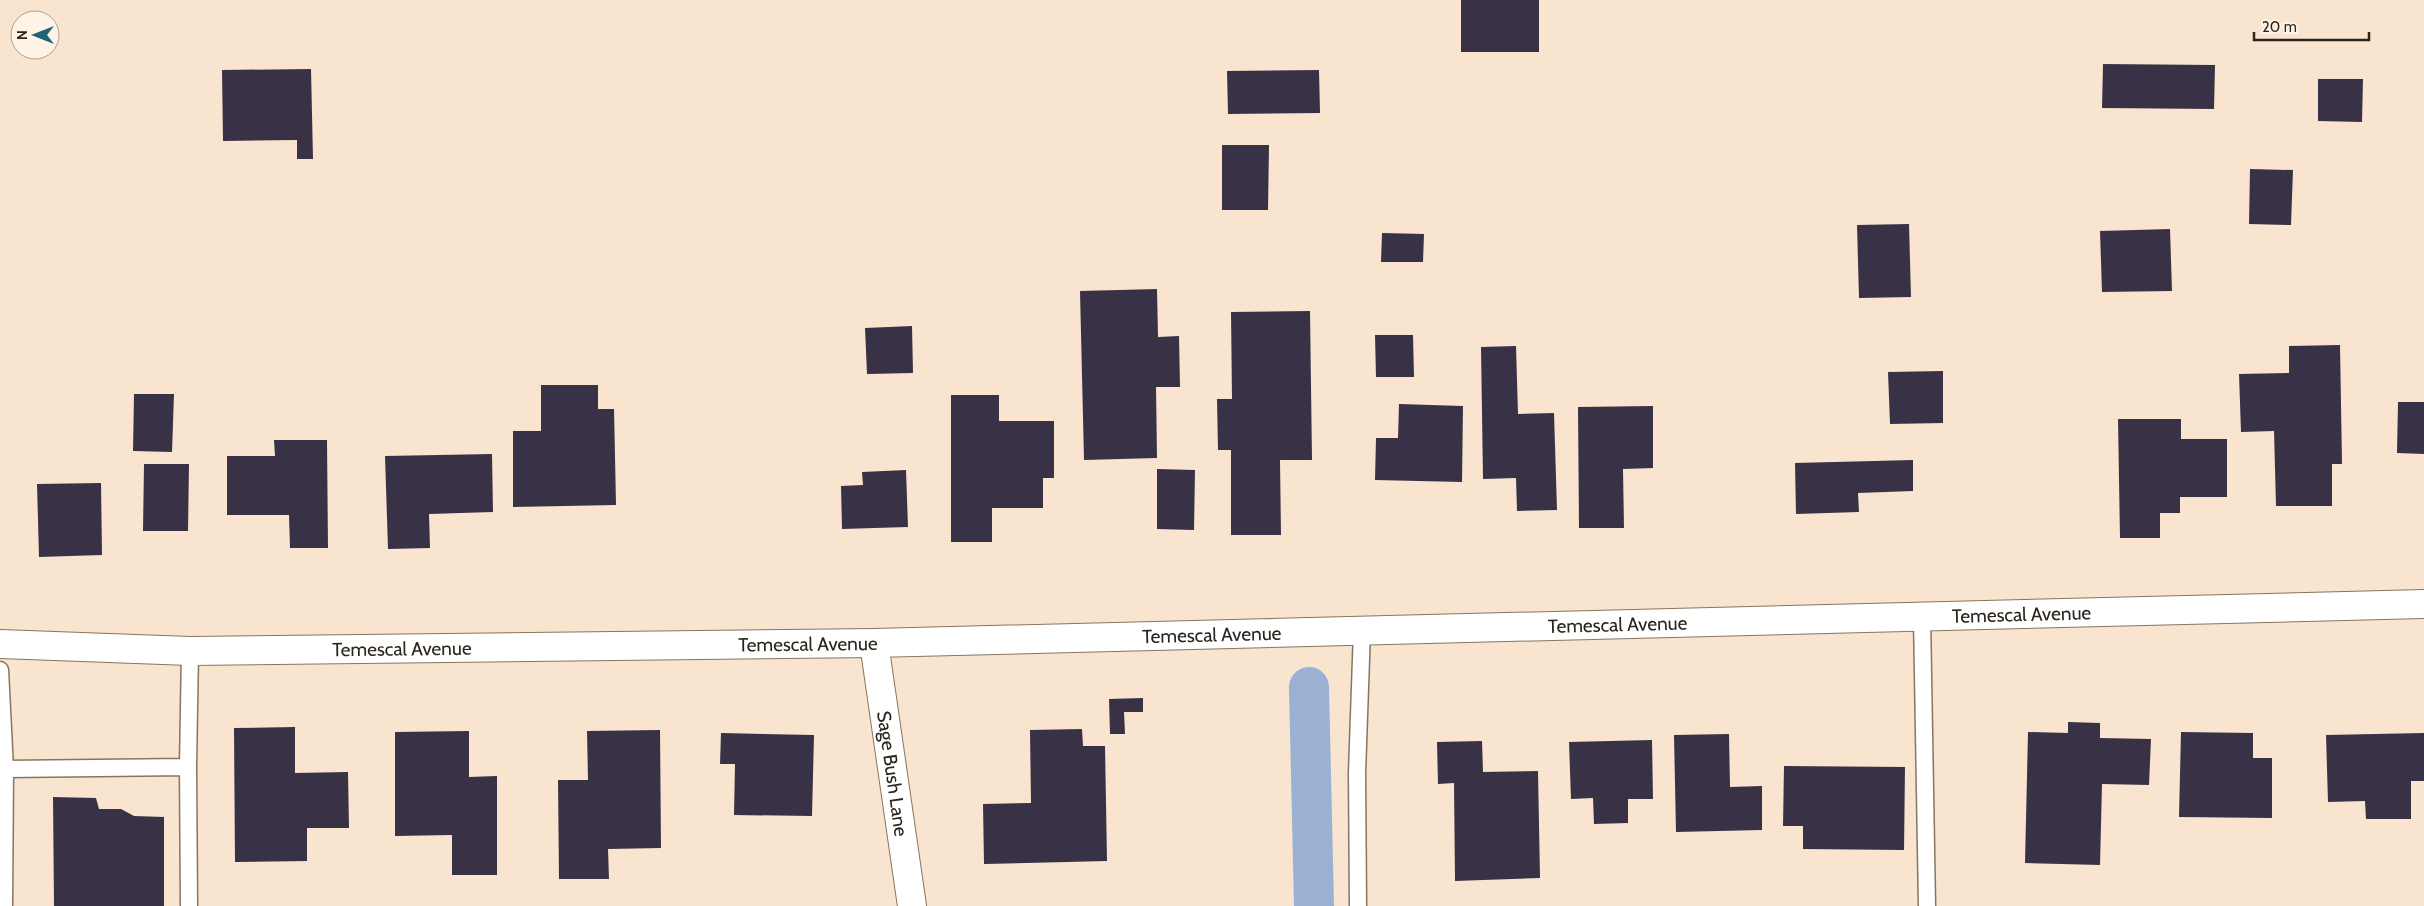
<svg xmlns="http://www.w3.org/2000/svg" width="2424" height="906" font-family="Cabin,sans-serif">
  <rect width="100%" height="100%" fill="#f8e4cf"/>
  <g fill="none" stroke-linecap="round" stroke-linejoin="round">
    <path stroke="#9bb1d4" stroke-width="40" d="M1309 687 1314 906"/>
  </g>
  <path fill="#393246" d="M1461 0H1539V52H1461Z
    M2103 64 2215 65 2214 109 2102 108Z
    M311 69 313 159H297V140L223 141 222 70Z
    M1319 70 1320 113 1228 114 1227 71Z
    M2318 79H2363L2362 122 2318 121Z
    M1222 145H1269L1268 210H1222Z
    M2250 169 2293 170 2291 225 2249 224Z
    M1909 224 1911 297 1859 298 1857 225Z
    M2170 229 2172 291 2102 292 2100 231Z
    M1382 233 1424 234 1423 262H1381Z
    M1157 289 1158 337 1179 336 1180 387H1156L1157 458 1084 460 1080 291Z
    M1310 311 1312 460H1280L1281 535H1231V450H1218L1217 399H1232L1231 312Z
    M912 326 913 373 867 374 865 328Z
    M1375 335H1413L1414 377H1376Z
    M2340 345 2342 464H2332V506H2276L2274 431 2241 432 2239 374 2289 373V346Z
    M1516 346 1518 414 1554 413 1557 510 1517 511 1516 478 1483 479 1481 347Z
    M1943 371V423L1890 424 1888 372Z
    M541 385H598V409H614L616 505 513 507V431H541Z
    M134 394H174L172 452 133 451Z
    M951 395H999V421H1054V478H1043V508H992V542H951Z
    M2398 402H2424V454L2397 453Z
    M1399 404 1463 406 1462 482 1375 480 1376 438H1398Z
    M1653 406V468L1623 469 1624 528H1579L1578 407Z
    M2118 419H2181V439H2227V497H2180V513H2160V538H2120Z
    M274 440H327L328 548H290L289 515H227V456H275Z
    M492 454 493 512 429 514 430 548 388 549 385 456Z
    M1913 460V491L1858 493 1859 512 1796 514 1795 463Z
    M144 464H189L188 531H143Z
    M1157 469 1195 470 1194 530 1157 529Z
    M906 470 908 527 842 529 841 486 863 485 862 472Z
    M101 483 102 555 39 557 37 484Z
    M1143 698V712H1124L1125 734H1110L1109 699Z
    M2068 722 2100 723V738L2151 739 2149 785 2102 784 2100 865 2025 863 2028 732 2068 733Z
    M295 727V773L348 772 349 828H307V861L235 862 234 728Z
    M1082 729 1083 746H1105L1107 861 984 864 983 804 1031 803 1030 730Z
    M660 730 661 848 608 849 609 879H559L558 780H588L587 731Z
    M469 731V777L497 776V875H452V835L395 836V732Z
    M2181 732 2253 733V758H2272V818L2179 817Z
    M721 733 814 735 812 816 734 815 735 764H720Z
    M2424 733V781H2411V819H2366L2365 801 2328 802 2326 735Z
    M1729 734 1730 787 1762 786V830L1676 832 1674 735Z
    M1652 740 1653 799H1628V823L1594 824 1593 798 1571 799 1569 742Z
    M1482 741 1483 772 1538 771 1540 878 1455 881 1454 783 1438 784 1437 742Z
    M1784 766 1905 767 1904 850 1803 849V826H1783Z
    M53 797 96 798 99 809H121L134 816 164 817V906H54Z"/>
  <g fill="none" stroke-linecap="round" stroke-linejoin="round">
    <defs>
      <path id="service" d="M1922 616 1927 906
        M0 670 5 769 4 906
        M188 767 189 906
        M5 769 188 767 190 651
        M1358 906 1357 773 1362 630"/>
      <g id="minor">
        <path id="s1" d="M874 643 912 906"/>
        <path id="s2" d="M0 644 190 651 874 643 2424 604"/>
      </g>
    </defs>
    <use href="#service" stroke="#877562" stroke-width="19"/>
    <use href="#minor" stroke="#877562" stroke-width="30"/>
    <use href="#service" stroke="#fff" stroke-width="16"/>
    <use href="#minor" stroke="#fff" stroke-width="28"/>
  </g>
  <g text-anchor="middle" dominant-baseline="central" stroke-width="5" stroke-linejoin="round" paint-order="stroke">
    <g font-size="19" fill="#2c251d" stroke="#fff3e6">
      <text stroke="none"><textPath href="#s2" startOffset="2022">Temescal Avenue</textPath></text>
      <text stroke="none"><textPath href="#s2" startOffset="1618">Temescal Avenue</textPath></text>
      <text stroke="none"><textPath href="#s2" startOffset="1212">Temescal Avenue</textPath></text>
      <text stroke="none"><textPath href="#s2" startOffset="808">Temescal Avenue</textPath></text>
      <text stroke="none"><textPath href="#s2" startOffset="402">Temescal Avenue</textPath></text>
      <text stroke="none"><textPath href="#s1" startOffset="132">Sage Bush Lane</textPath></text>
    </g>
  </g>
  <g transform="translate(35 35) rotate(270)"><circle r="24" fill="#fff3e6" stroke="#aba196"/>
  <path d="M0-4L9 19L0 12L-9 19Z" fill="#236177"/>
  <text y="-8" font-size="14" font-weight="bold" text-anchor="middle" fill="#2c251d">N</text>
  </g>
  <path d="M2254 32v8h115v-8" fill="none" stroke="#2c251d" stroke-width="2.5"/>
  <text x="2262" y="32" font-size="15" fill="#2c251d" stroke="#fff3e6" stroke-width="4" paint-order="stroke">20 m</text>
</svg>
